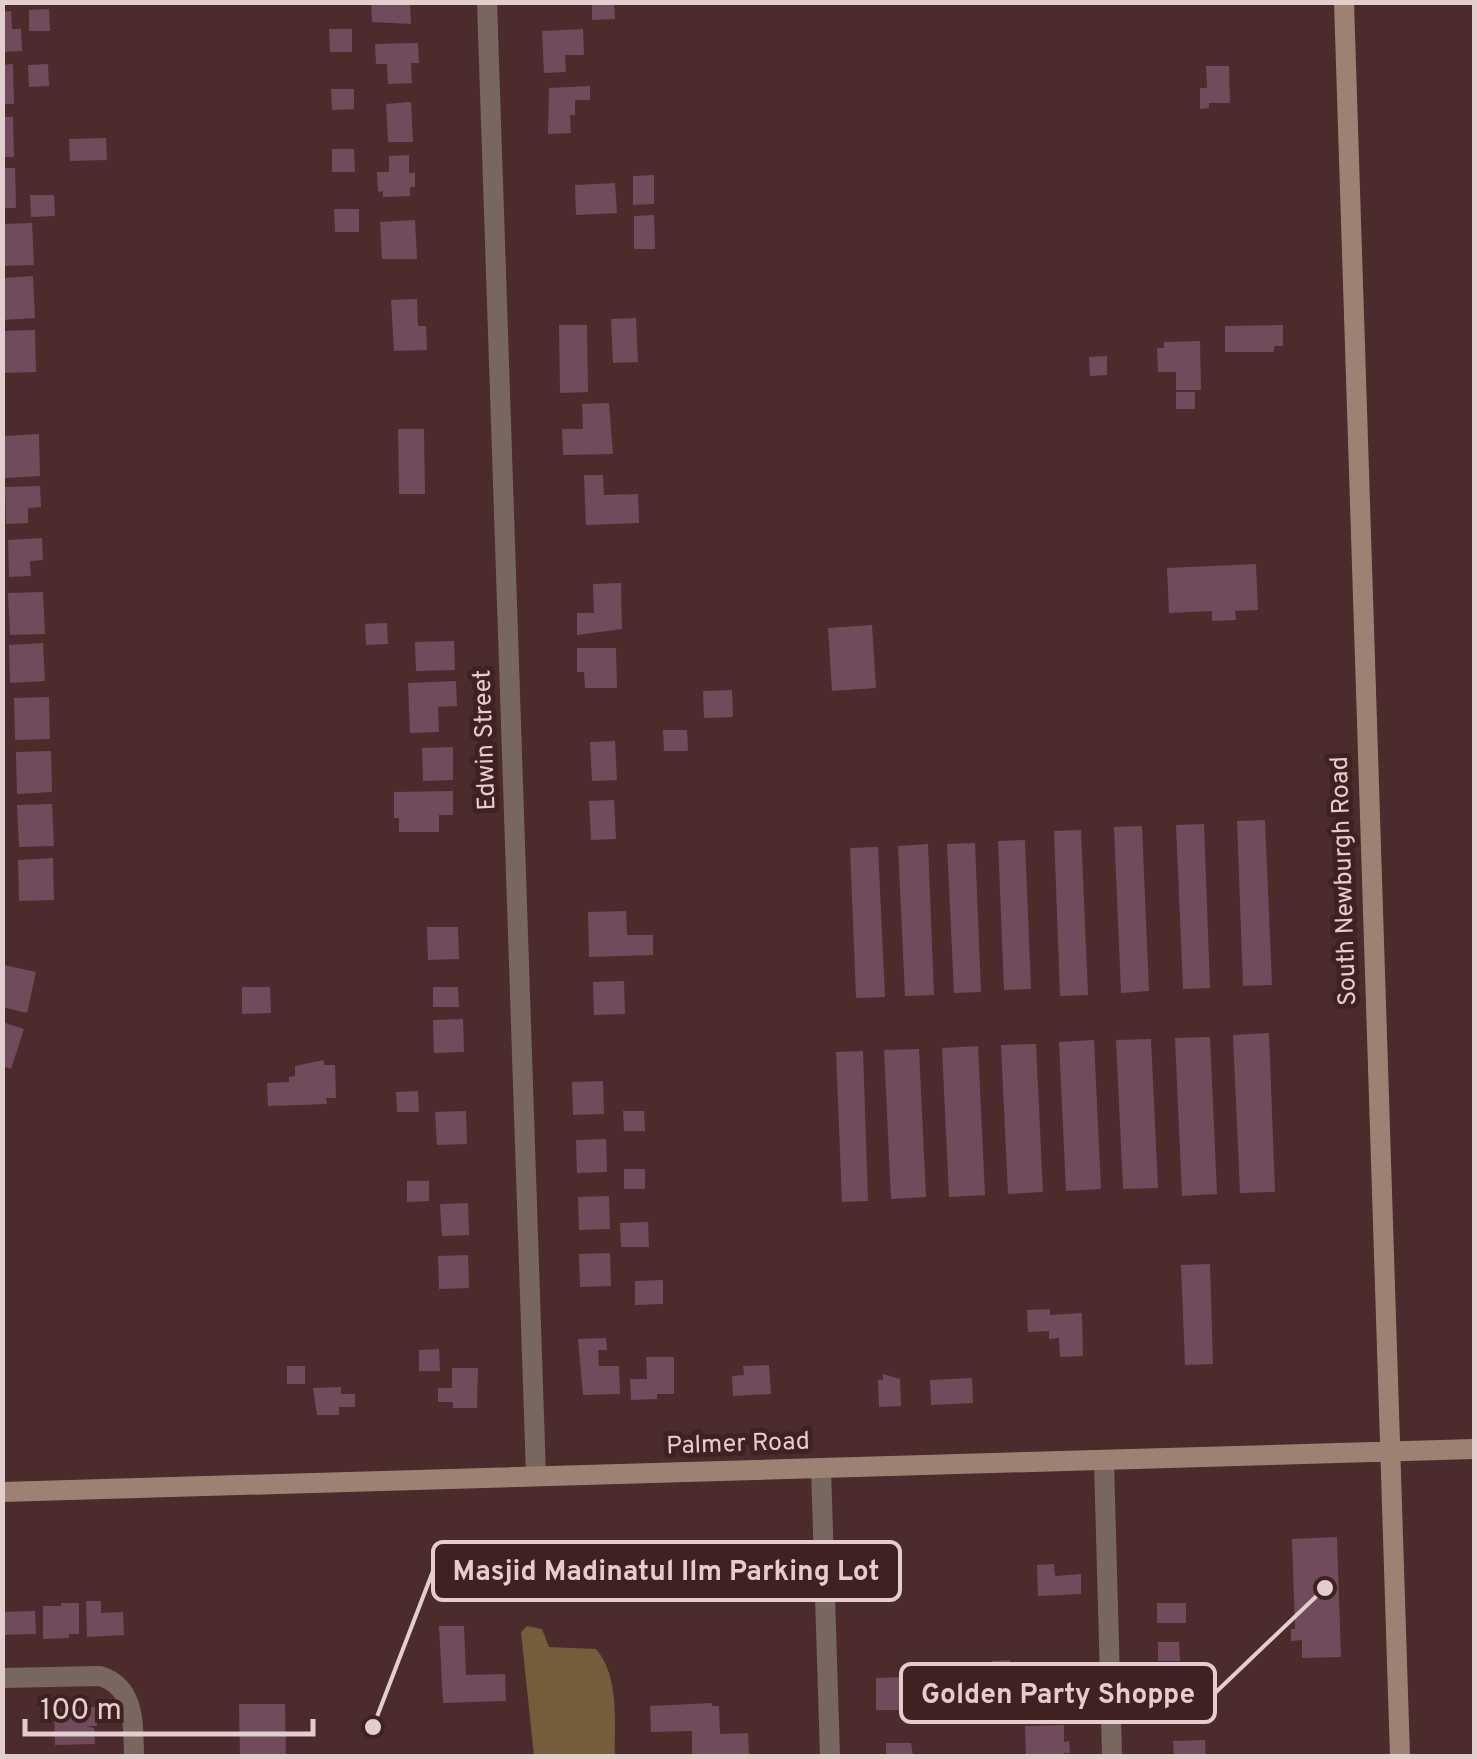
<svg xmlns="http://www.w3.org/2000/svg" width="1477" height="1759" font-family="Overpass,sans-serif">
  <rect width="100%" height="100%" fill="#4b2b2b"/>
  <path fill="#735d3b" d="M527 1626 542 1629 549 1647 596 1649C620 1677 614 1722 615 1756H534L521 1632Z"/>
  <path fill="#714b5b" d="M371 2H410L411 24 372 22Z
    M592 2H614L615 19 592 20Z
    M49 9 50 31H29V10Z
    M11 11 12 29H21L22 51 2 52V12Z
    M329 29H352V52H330Z
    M583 29 584 55H565L566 72 544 73 542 31Z
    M418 43 419 63H411L412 83 388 84 387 64H376L375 44Z
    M13 64 14 104H2V65Z
    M48 64 49 86 29 87 28 65Z
    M1206 66H1229L1230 103H1209V108L1200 109V88H1207Z
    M590 86V100H575V115H570L571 133 548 134 549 88Z
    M331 89H354V109L332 110Z
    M411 102 413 142H388L386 104Z
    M2 117H13L14 157H2Z
    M106 138 107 160 70 161 69 139Z
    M332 149H354L355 172H332Z
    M409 155V173H415V187H410V196L383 197V191L378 192 377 172H389V156Z
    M2 168H15L16 208H2Z
    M654 175V204L633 205V176Z
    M615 183 617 213 576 215 575 185Z
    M30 195H54L55 216 31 217Z
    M334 209H359V232H335Z
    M654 215 655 249H634V216Z
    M415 220 417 259H382L380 222Z
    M32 223 34 265 2 266V224Z
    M33 276 35 318 2 320V278Z
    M417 299 418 326H426L427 350 394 351 391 300Z
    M636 318 638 362 613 363 611 319Z
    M559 325H587L588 392 560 393Z
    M1283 325V346H1274V352H1225V326Z
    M35 330 36 372 2 373V331Z
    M1200 341 1201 390H1176V372H1158L1157 348H1164V342Z
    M1107 356V375L1090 376 1089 357Z
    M1176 392H1195V409H1176Z
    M609 403 613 454 563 455 562 429H583L582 404Z
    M398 429H424L425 494H399Z
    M39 434 40 476 5 478 4 436Z
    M584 475H603L604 495 638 494 639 523 586 525Z
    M40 486 41 507 28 508V523L6 524 5 487Z
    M42 538 43 560 30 561 31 576 9 577 8 540Z
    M1256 564 1258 610 1235 611 1236 620 1212 621V611L1169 613 1167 568Z
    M621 583 622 629 577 635V613H594L593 584Z
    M43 592 45 634 10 635 8 593Z
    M387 623 388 644 366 645 365 624Z
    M872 625 876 688 832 691 828 628Z
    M454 641 455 670 416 671 415 642Z
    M43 643 45 681 10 683 9 645Z
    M577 648H616L617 688H585L584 672H577Z
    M456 681 457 706 438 707 439 732 410 733 408 683Z
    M732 690 733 717 704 718 703 691Z
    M49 697 50 739 15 740 14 698Z
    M663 730H687L688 751H664Z
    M615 741 617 780 592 781 590 742Z
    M453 747V780L423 781 422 748Z
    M51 751 52 792 17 794 16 752Z
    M453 791V815H439V832H399V818H394V792Z
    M614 800 616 839 591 840 589 801Z
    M52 804 54 846 19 847 17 805Z
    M1265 820 1272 985 1243 986 1237 821Z
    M1204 824 1210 988 1183 989 1176 825Z
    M1142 826 1149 991 1121 993 1114 827Z
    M1081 830 1088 995 1060 996 1054 831Z
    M1025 840 1031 989 1004 990 998 841Z
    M975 843 981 992 954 993 947 844Z
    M928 844 934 995 905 996 898 846Z
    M878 847 885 997 856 998 850 848Z
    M53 858 54 900 19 901 18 860Z
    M626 911 627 935H653V955L589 957 588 912Z
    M427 927H458L459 959 428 960Z
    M4 965 36 972 27 1013 2 1007Z
    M624 981 625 1014 594 1015 593 982Z
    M242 987H270L271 1013 242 1014Z
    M433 987H458L459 1007H433Z
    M463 1019 464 1052 434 1053 433 1020Z
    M2 1022 24 1029 11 1069 2 1066Z
    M1269 1033 1275 1192 1240 1193 1233 1035Z
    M1210 1037 1217 1194 1182 1196 1175 1038Z
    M1151 1039 1158 1188 1123 1189 1116 1040Z
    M1094 1040 1101 1189 1066 1191 1059 1042Z
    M1036 1044 1043 1192 1008 1194 1001 1045Z
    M978 1046 985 1195 949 1197 942 1048Z
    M919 1049 926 1197 891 1199 884 1050Z
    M863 1051 868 1201 842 1202 836 1052Z
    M324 1060V1065H335L336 1098H326L327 1104 268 1106 267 1083 289 1082V1077L295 1076V1066Z
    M603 1081 604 1114 573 1115 572 1082Z
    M418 1091 419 1112H397L396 1092Z
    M466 1111 467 1144 437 1145 435 1112Z
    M623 1111H644L645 1131H624Z
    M606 1139 607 1172 577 1173 576 1140Z
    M624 1169H645V1189H624Z
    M407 1181H429V1201L407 1202Z
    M609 1196 610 1229 579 1230 578 1197Z
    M468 1203 469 1235 442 1236 440 1204Z
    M648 1222 649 1247H621L620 1223Z
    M610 1253 611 1286 580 1287 579 1254Z
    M468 1255 469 1288 439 1289 438 1256Z
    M1210 1264 1213 1364 1185 1365 1181 1265Z
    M663 1280V1304L635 1305V1281Z
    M1050 1309V1315L1082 1313 1083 1356 1060 1357 1059 1338 1049 1339V1331L1028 1332 1027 1310Z
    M606 1338 607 1350H598L599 1366H619L620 1394 583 1395 578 1339Z
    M439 1349 440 1371H419V1350Z
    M646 1357H674V1394H657V1399L631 1400 630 1379H647Z
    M769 1365 771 1394 733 1396 732 1376 744 1375 743 1366Z
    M287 1366H305V1384H287Z
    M452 1368H478L477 1408H453V1402H438V1388H452Z
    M883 1374 900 1379 901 1406 879 1407 878 1380H883Z
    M972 1378 973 1403 931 1405 930 1380Z
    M341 1387V1394H355V1407H339V1415H317L313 1388Z
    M1337 1537 1341 1657 1302 1658V1640L1291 1641V1629H1295L1292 1539Z
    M1054 1564 1055 1576 1081 1574V1594L1038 1596 1037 1565Z
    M86 1601H101V1613L123 1612 124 1635 87 1637Z
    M61 1603H79V1634H69V1638L43 1639V1606H61Z
    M1157 1603H1186V1623H1157Z
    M35 1611 36 1634 2 1635V1612Z
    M439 1626H464L466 1675 505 1674 506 1701 443 1703Z
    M1158 1642H1179L1180 1661H1158Z
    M1010 1660 1011 1684H992V1661Z
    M906 1677V1710H876V1678Z
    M712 1703V1706H719L720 1734 748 1733 749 1756H692V1731L651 1732 650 1706Z
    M239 1704H285L286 1756H240Z
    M97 1707V1726H86L94 1728 95 1744 55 1745 54 1708Z
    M1064 1725V1742L1069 1741 1070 1753H1064L1065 1756H1026L1025 1726Z
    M1205 1740 1206 1756H1174L1173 1741Z
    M886 1743H911L913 1756H886Z"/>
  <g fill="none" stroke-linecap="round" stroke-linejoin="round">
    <path stroke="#78675e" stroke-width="20" d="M487 2 536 1476
      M1104 1460 1112 1756
      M821 1468 830 1756
      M2 1678 100 1676C136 1687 133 1725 134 1756"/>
    <path stroke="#9d8274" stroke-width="20" d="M1344 2C1363 587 1377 1172 1400 1756
      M2 1492 1474 1449"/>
  </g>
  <g text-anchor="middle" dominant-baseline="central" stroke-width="10" stroke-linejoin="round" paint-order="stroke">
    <g font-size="25" fill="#e4cecd" stroke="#402121">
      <text transform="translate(486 740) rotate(-92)">Edwin Street</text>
      <text transform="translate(1345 881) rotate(-92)">South Newburgh Road</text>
      <text transform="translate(738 1445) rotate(-2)">Palmer Road</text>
    </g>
  </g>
  <path fill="none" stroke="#e4cecd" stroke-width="4" d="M373 1727L433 1571M1325 1588L1215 1693"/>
  <g fill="#e4cecd" stroke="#402121" stroke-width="4">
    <circle cx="373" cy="1727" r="10"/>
    <circle cx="1325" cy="1588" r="10"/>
  </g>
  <g fill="#402121" stroke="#e4cecd" stroke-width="4">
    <rect x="433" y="1542" width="467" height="58" rx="10"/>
    <rect x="901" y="1664" width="314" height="58" rx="10"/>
  </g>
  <g font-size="28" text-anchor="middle" font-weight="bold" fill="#e4cecd">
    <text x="666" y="1580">Masjid Madinatul Ilm Parking Lot</text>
    <text x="1058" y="1703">Golden Party Shoppe</text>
  </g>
  <rect width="1477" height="1759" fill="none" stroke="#e4cecd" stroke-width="10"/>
  <path d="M25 1719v15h288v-15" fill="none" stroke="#e4cecd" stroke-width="5"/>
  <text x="40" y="1719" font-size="30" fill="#e4cecd" stroke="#402121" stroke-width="8" paint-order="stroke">100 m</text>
</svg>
